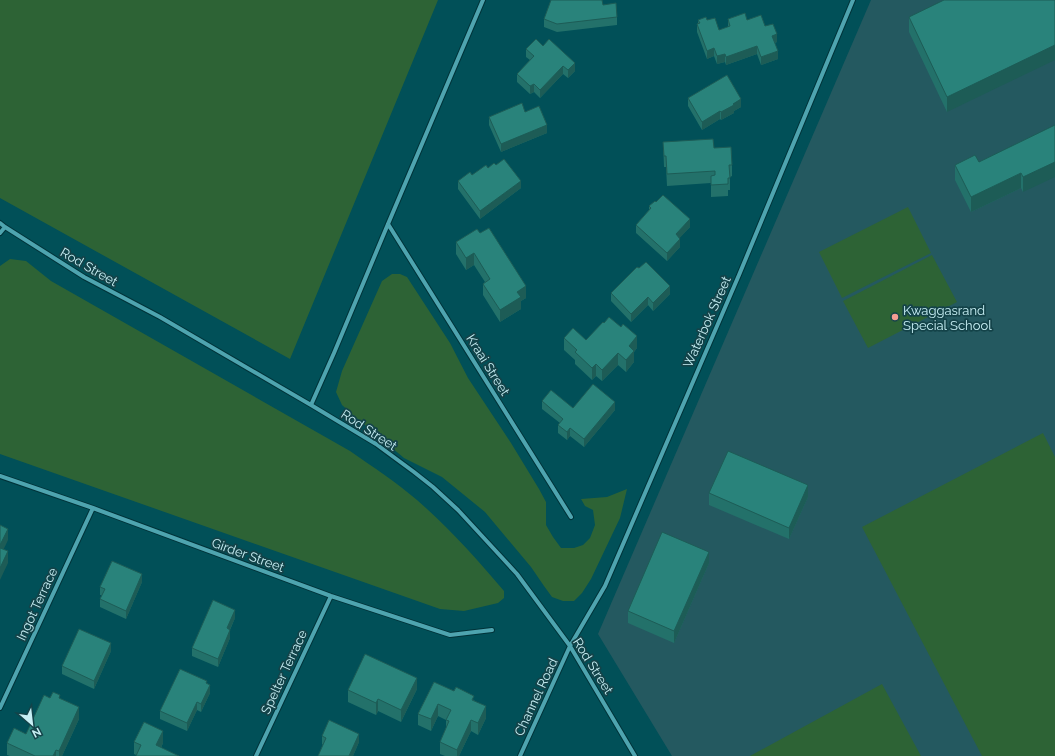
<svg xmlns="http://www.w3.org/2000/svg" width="1055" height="756" font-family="Raleway,sans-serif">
  <rect width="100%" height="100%" fill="#015058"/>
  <path fill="#245960" d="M871 0H1055V756H672L598 634Z"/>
  <path fill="#2d6335" d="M0 0H438L290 359 0 198Z
    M908 207 931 253 842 298 819 252Z
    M932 255 957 302 868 348 843 301Z
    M10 259 26 261 51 281 350 451C373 467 396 482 417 500 449 528 477 559 504 591V598L498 603 464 611 440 609 0 454V266Z
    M392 274H400L407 277 450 343 468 378 511 443 539 489 546 502V525L553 537 561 548H574L583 545 590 538 595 525 593 510 585 506 581 499 607 497 627 489 620 518 591 579 582 593 574 601H563L552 597 544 586 531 567 485 512 442 477 404 458 353 415 342 405 336 392 342 371 382 281Z
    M1043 433 1055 457V756H982L862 527Z
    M882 684 921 756H750Z"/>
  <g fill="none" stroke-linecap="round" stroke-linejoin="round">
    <defs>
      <path id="street" d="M0 223 5 227 84 277 160 317 311 405 376 444 414 472 433 487 458 510 517 574 570 646 635 756
        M388 224 571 517
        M0 233 5 227
        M311 405 334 353 388 224 483 0
        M0 476 93 508 331 596 450 635 492 630
        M0 708 93 508
        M256 756 331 596
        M520 756 570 646 605 586 739 275 853 0"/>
    </defs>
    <use href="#street" stroke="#003339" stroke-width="6"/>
    <use href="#street" stroke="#4ea4af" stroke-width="4"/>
  </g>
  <path fill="#23716a" d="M1055 0 947 112 909 32V17Z
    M603 5 617 17V25L557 32 544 27V19Z
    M728 19 747 20 765 26 777 42 775 43 778 59 761 65 757 54 726 65 725 62 717 64 714 56 707 59 697 32V24H698V20H707L719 30 728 27Z
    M543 46 575 71 568 78 563 74 540 98 534 92 530 94 517 82V74L530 60 526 57V49Z
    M688 98 741 107 734 111V113L721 120 720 119 702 130 688 106Z
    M525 112 547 133 501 152 489 125V117Z
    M1055 125 1023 192 1021 188 971 212 955 180V165L979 162Z
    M663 142 714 148 732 165V176L730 177V190H728V196L711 197V183L667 186 666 167H664Z
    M496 165 521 188 480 219 458 189V181L488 168Z
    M649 206 690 227 679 238 680 247 667 261 636 233V225L649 210Z
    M480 233 526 298 521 301V309L500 322 483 295V284L485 282 474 265 466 270 456 254V242Z
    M611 293 670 294 653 311 648 305 631 322 611 301Z
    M564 338 586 340 637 348 634 352V362L626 372 618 365 602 381 596 376 592 380 575 364V360L564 350Z
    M542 401 573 408 615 410 584 447 570 436 567 440 558 433V425L560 423 542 409Z
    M709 493 808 497 789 539 709 505Z
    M709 563 674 643 628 623V611Z
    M142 582 126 619 100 607V599L102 595H100V587Z
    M235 618 230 630V638L218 667 192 656V648Z
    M111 651 94 689 62 674V666Z
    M434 682 474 700 486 718 478 735 471 731 459 756H445L440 754V742L446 728V720L438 716 431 731 418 725V714Z
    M207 683 210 693 201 712 197 710 187 731 160 719V711Z
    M417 689 401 722 378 711 376 715 348 702V690Z
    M50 698 60 699 79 719 62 756H10L7 755V743L26 734Z
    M322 736 359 742 353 756H318L323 745 322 744Z
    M134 742 163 743 161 748 136 755 134 754Z"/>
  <path fill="#1d5c56" d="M777 34V42L772 44V36Z
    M1055 45V60L947 112V97Z
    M757 46V54L726 65V57Z
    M714 48V56L707 59V51Z
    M778 51V59L761 65V57Z
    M725 54V62L717 64V56Z
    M575 63V71L568 78V70Z
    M563 66V74L540 98V90Z
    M534 84V92L530 94V86Z
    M741 99V107L734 111V113L721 120V112L733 104Z
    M720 111V119L702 130V122Z
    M547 125V133L501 152V144Z
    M1055 162V177L1023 192V177Z
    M1021 173V188L971 212V197Z
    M521 181V188L480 219V211Z
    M690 219V227L676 242V234Z
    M680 239V247L667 261V253Z
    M474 253V265L466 270V258Z
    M526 286V298L521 301V309L500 322V310L517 292Z
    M670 286V294L653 311V303Z
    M648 297V305L631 322V314Z
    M637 336V348L634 352V362L626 372V360L629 346Z
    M618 353V365L602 381V370Z
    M596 364V376L592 380V368Z
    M615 402V410L584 447V439Z
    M570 428V436L567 440V432Z
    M808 485V497L789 539V528Z
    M8 529V540L0 557V545Z
    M8 551V563L0 580V568Z
    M709 552V563L674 643V631Z
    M142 574V582L126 619V611Z
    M235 610V618L227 636V628Z
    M230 630V638L218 667V659Z
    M111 643V651L94 689V681Z
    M417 678V689L401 722V710Z
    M210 685V693L201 712V704Z
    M378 699V711L376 715V703Z
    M197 702V710L187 731V723Z
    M438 704V716L431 731V719Z
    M486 706V718L478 735V723Z
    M79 707V719L62 756H59V751Z
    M471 720V731L459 756H457V750Z
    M163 731V743L157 756 156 745Z
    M359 734V742L353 756H349Z
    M56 750V756H53Z"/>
  <path fill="#29837b" stroke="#1d5c56" d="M551 0H602L603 5 616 3 617 17 557 24 544 19Z
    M944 0H1055V45L947 97 909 17Z
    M745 13 747 20 761 15 765 26 773 24 777 34 772 36 778 51 761 57 757 46 726 57 725 54 717 56 714 48 707 51 697 24 700 23 698 20 706 17 707 20 715 18 719 30 730 26 728 19Z
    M536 39 543 46 549 39 575 63 568 70 563 66 540 90 534 84 530 86 517 74 534 56 526 49Z
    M727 75 741 99 733 104 734 105 721 112 720 111 702 122 688 98Z
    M522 103 525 112 539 106 547 125 501 144 489 117Z
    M1055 125V162L1023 177 1021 173 971 197 955 165 975 155 979 162Z
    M713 139 714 148 731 147 732 165H729L730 178H728V184L711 185V176L715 175V171L667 174 666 156H664L663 142Z
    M504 159 521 181 480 211 458 181 470 172 472 175 486 165 488 168 494 163 496 165Z
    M663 195 690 219 676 234 680 239 667 253 636 225 651 208 649 206 655 201 656 202Z
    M489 228 526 286 517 292 521 297 500 310 483 284 490 279 474 253 466 258 456 242 477 229 480 233Z
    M646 262 670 286 653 303 648 297 631 314 611 293 637 267 639 268Z
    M609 317 621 327 623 324 637 336 629 346 634 351 626 360 618 353 602 370 596 364 592 368 575 352 577 350 564 338 573 328 586 340 603 322 604 323Z
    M593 384 615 402 584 439 570 428 567 432 558 425 563 419 542 401 551 390 573 408Z
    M728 451 808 485 789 528 709 493Z
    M0 525 8 529 0 545Z
    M662 532 709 552 674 631 628 611Z
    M0 548 8 551 0 568Z
    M112 561 142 574 126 611 100 599 105 589 100 587Z
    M213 600 235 610 227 628 230 630 218 659 192 648Z
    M79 629 111 643 94 681 62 666Z
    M365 654 417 678 401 710 378 699 376 703 348 690Z
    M180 669 207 681 206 683 210 685 201 704 197 702 187 723 160 711Z
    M434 682 454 691 456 687 474 696 472 700 486 706 478 723 471 720 457 750 440 742 449 721 446 720 451 710 438 704 431 719 418 714Z
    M53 692 60 695 59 698 79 707 59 751 56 750 53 756H35L7 743 14 728 26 734 44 695 50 698Z
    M329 720 359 734 349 756H318L326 738 322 736Z
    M144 722 163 731 156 745 179 756H136L141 745 134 742Z"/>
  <circle fill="#f59c92" stroke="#144349" stroke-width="1.5" cx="895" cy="317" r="4"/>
  <g text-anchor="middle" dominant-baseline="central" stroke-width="3.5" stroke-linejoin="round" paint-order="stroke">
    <g font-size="13" fill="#c7eff4" stroke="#144349">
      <text transform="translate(89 267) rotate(30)">Rod Street</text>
      <text transform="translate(707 322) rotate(-66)">Waterbok Street</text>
      <text transform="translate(488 365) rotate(58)">Kraai Street</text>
      <text transform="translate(369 430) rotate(33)">Rod Street</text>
      <text transform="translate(248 555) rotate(20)">Girder Street</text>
      <text transform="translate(37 604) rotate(-65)">Ingot Terrace</text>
      <text transform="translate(593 666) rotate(58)">Rod Street</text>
      <text transform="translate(284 672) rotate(-65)">Spelter Terrace</text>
      <text transform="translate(536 697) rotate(-65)">Channel Road</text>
    </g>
    <g font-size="13" fill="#c7eff4" stroke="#144349" text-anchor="start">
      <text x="903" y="310">Kwaggasrand<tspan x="903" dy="15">Special School</tspan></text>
    </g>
  </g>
  <g transform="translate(32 724) rotate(152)" stroke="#144349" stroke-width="3" paint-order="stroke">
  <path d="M0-3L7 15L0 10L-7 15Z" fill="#c7eff4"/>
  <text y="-6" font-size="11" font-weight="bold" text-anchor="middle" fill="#c7eff4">N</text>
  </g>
</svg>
